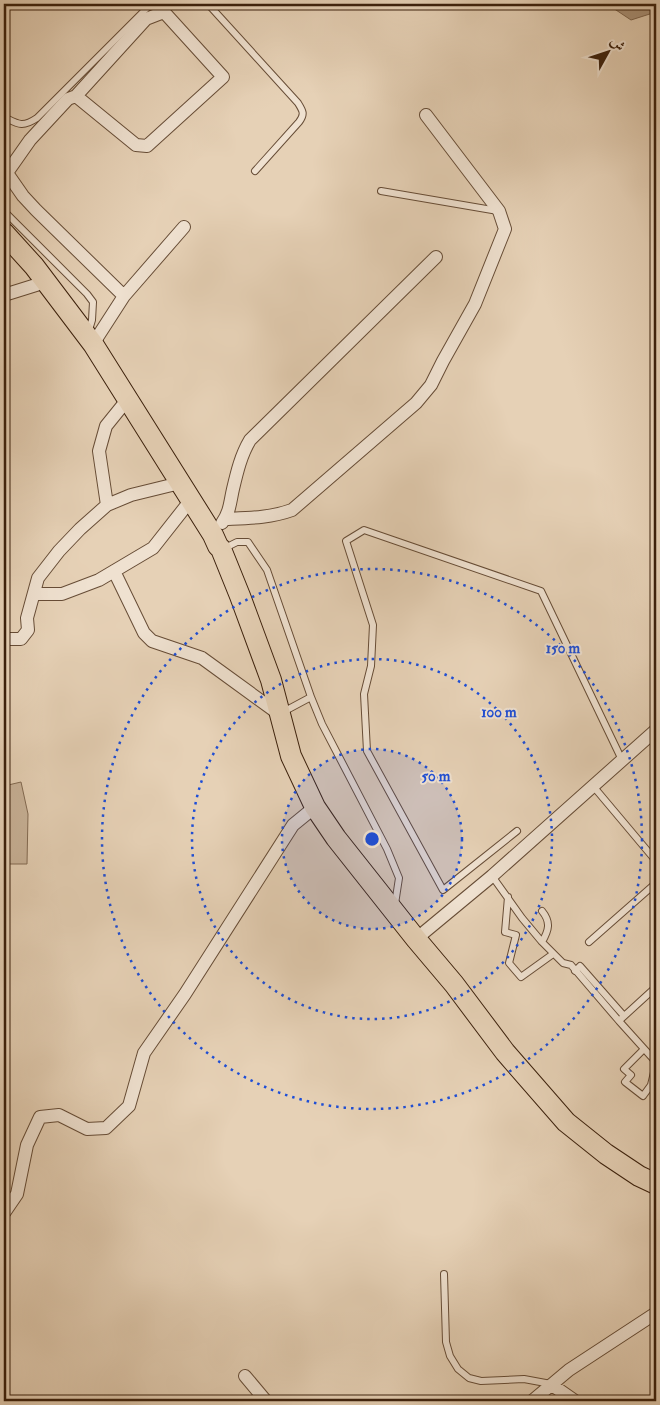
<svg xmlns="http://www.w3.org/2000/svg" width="660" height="1405" font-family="'IM FELL Double Pica',Amiri,serif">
  <rect width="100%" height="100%" fill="#e6d1b6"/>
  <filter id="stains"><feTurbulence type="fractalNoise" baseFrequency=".004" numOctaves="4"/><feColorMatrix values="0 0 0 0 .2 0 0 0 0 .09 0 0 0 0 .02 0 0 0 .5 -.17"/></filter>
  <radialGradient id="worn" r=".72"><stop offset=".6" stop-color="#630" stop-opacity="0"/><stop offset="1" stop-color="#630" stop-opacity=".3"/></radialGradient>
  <path fill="#c9b399" stroke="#826a52" d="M21 782 28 814 27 864H4V786Z"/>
  <path fill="#ac957c" stroke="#7f664f" d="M607 4H656V12L631 20Z"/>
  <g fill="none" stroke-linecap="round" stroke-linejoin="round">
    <defs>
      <path id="lane" d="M208 4 298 103C303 111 305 114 299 122L255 171
        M4 117C18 124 22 128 37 118L151 4
        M381 191 498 211
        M4 211 87 294 93 302 92 320 88 333
        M223 549 237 542H248L267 570 311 697 283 712
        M311 697 322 724 387 849 399 878 395 904
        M593 786 656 861
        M517 831 443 890 367 751 364 694 371 666 373 625 346 541 364 530 541 591 622 760
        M492 876 522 918 542 942 563 963 571 965 619 1021 656 1062
        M508 897 505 932 516 935 509 963 521 977 553 954
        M542 911C551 922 549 930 542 942
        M589 942 656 883
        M575 971 580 966 624 1016
        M621 1019 656 987
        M644 1049 624 1069 631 1075 625 1082 643 1096 651 1085 656 1064
        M444 1274 446 1342 450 1356 458 1369 469 1378 481 1381 524 1379 551 1384"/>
      <path id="street" d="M7 173 23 196 36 210 124 296
        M4 177 30 140 68 99 76 96 146 19 164 12 223 77 147 146 136 145 76 96
        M4 295 36 285 45 281
        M93 344 124 296 184 227
        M107 505 99 451 106 426 127 400
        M225 519C248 518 270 518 292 510L416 403 431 385 443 361 475 304 505 229 499 211 426 115
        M222 523C230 512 230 502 233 489 237 472 241 455 250 440L436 257
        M114 571 144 633 152 641 202 658 279 714
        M34 594H62L99 580 153 548 190 501
        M4 639H21L28 630 27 618 38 578 59 551 80 529 107 505 131 495 180 483
        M416 939 492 876 656 730
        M4 1213 17 1194 27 1145 40 1117 59 1115 87 1129 106 1128 129 1106 144 1053 185 994 293 825 315 807
        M245 1376 266 1401
        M552 1385 575 1401
        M532 1401 569 1370 656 1313"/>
      <path id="primary" d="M4 233 34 266 93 344 213 535 218 546 221 549 240 596 271 680 291 756 315 807 336 838 416 939 454 984 505 1052 566 1122 606 1154 639 1176 656 1184"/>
    </defs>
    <use href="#lane" stroke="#664c36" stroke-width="8"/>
    <use href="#street" stroke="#664c36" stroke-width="14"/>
    <use href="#primary" stroke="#3b200c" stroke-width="22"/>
    <use href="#lane" stroke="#efe1d0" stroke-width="6"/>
    <use href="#street" stroke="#efe1d0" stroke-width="12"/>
    <use href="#primary" stroke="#e6d1b6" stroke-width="20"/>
  </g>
  <circle cx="372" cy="839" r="90" fill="#1d4ed8" fill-opacity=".12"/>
  <g fill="none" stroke="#1d4ed8" stroke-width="2.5" stroke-dasharray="2.5 5">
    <circle cx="372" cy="839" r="90"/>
    <circle cx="372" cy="839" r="180"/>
    <circle cx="372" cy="839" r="270"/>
  </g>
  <circle cx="372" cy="839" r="8" fill="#1d4ed8" stroke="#efe1d0" stroke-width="2.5"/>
  <g font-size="15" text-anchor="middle" font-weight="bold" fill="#1d4ed8" stroke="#efe1d0" stroke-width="4" stroke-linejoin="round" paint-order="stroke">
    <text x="563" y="653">150 m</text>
    <text x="499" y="717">100 m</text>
    <text x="436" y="781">50 m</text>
  </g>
  <rect width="660" height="1405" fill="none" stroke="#e6d1b6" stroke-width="20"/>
  <rect x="5" y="5" width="650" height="1395" fill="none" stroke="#3b200c" stroke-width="2.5"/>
  <rect x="10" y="10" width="640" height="1385" fill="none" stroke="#3b200c"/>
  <g transform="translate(608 52) rotate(50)" stroke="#efe1d0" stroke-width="4" paint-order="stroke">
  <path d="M0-4L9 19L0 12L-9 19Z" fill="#3b200c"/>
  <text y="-8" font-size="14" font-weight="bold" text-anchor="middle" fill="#3b200c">ش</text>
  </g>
  <rect width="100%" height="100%" filter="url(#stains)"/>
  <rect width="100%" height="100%" fill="url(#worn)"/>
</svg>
